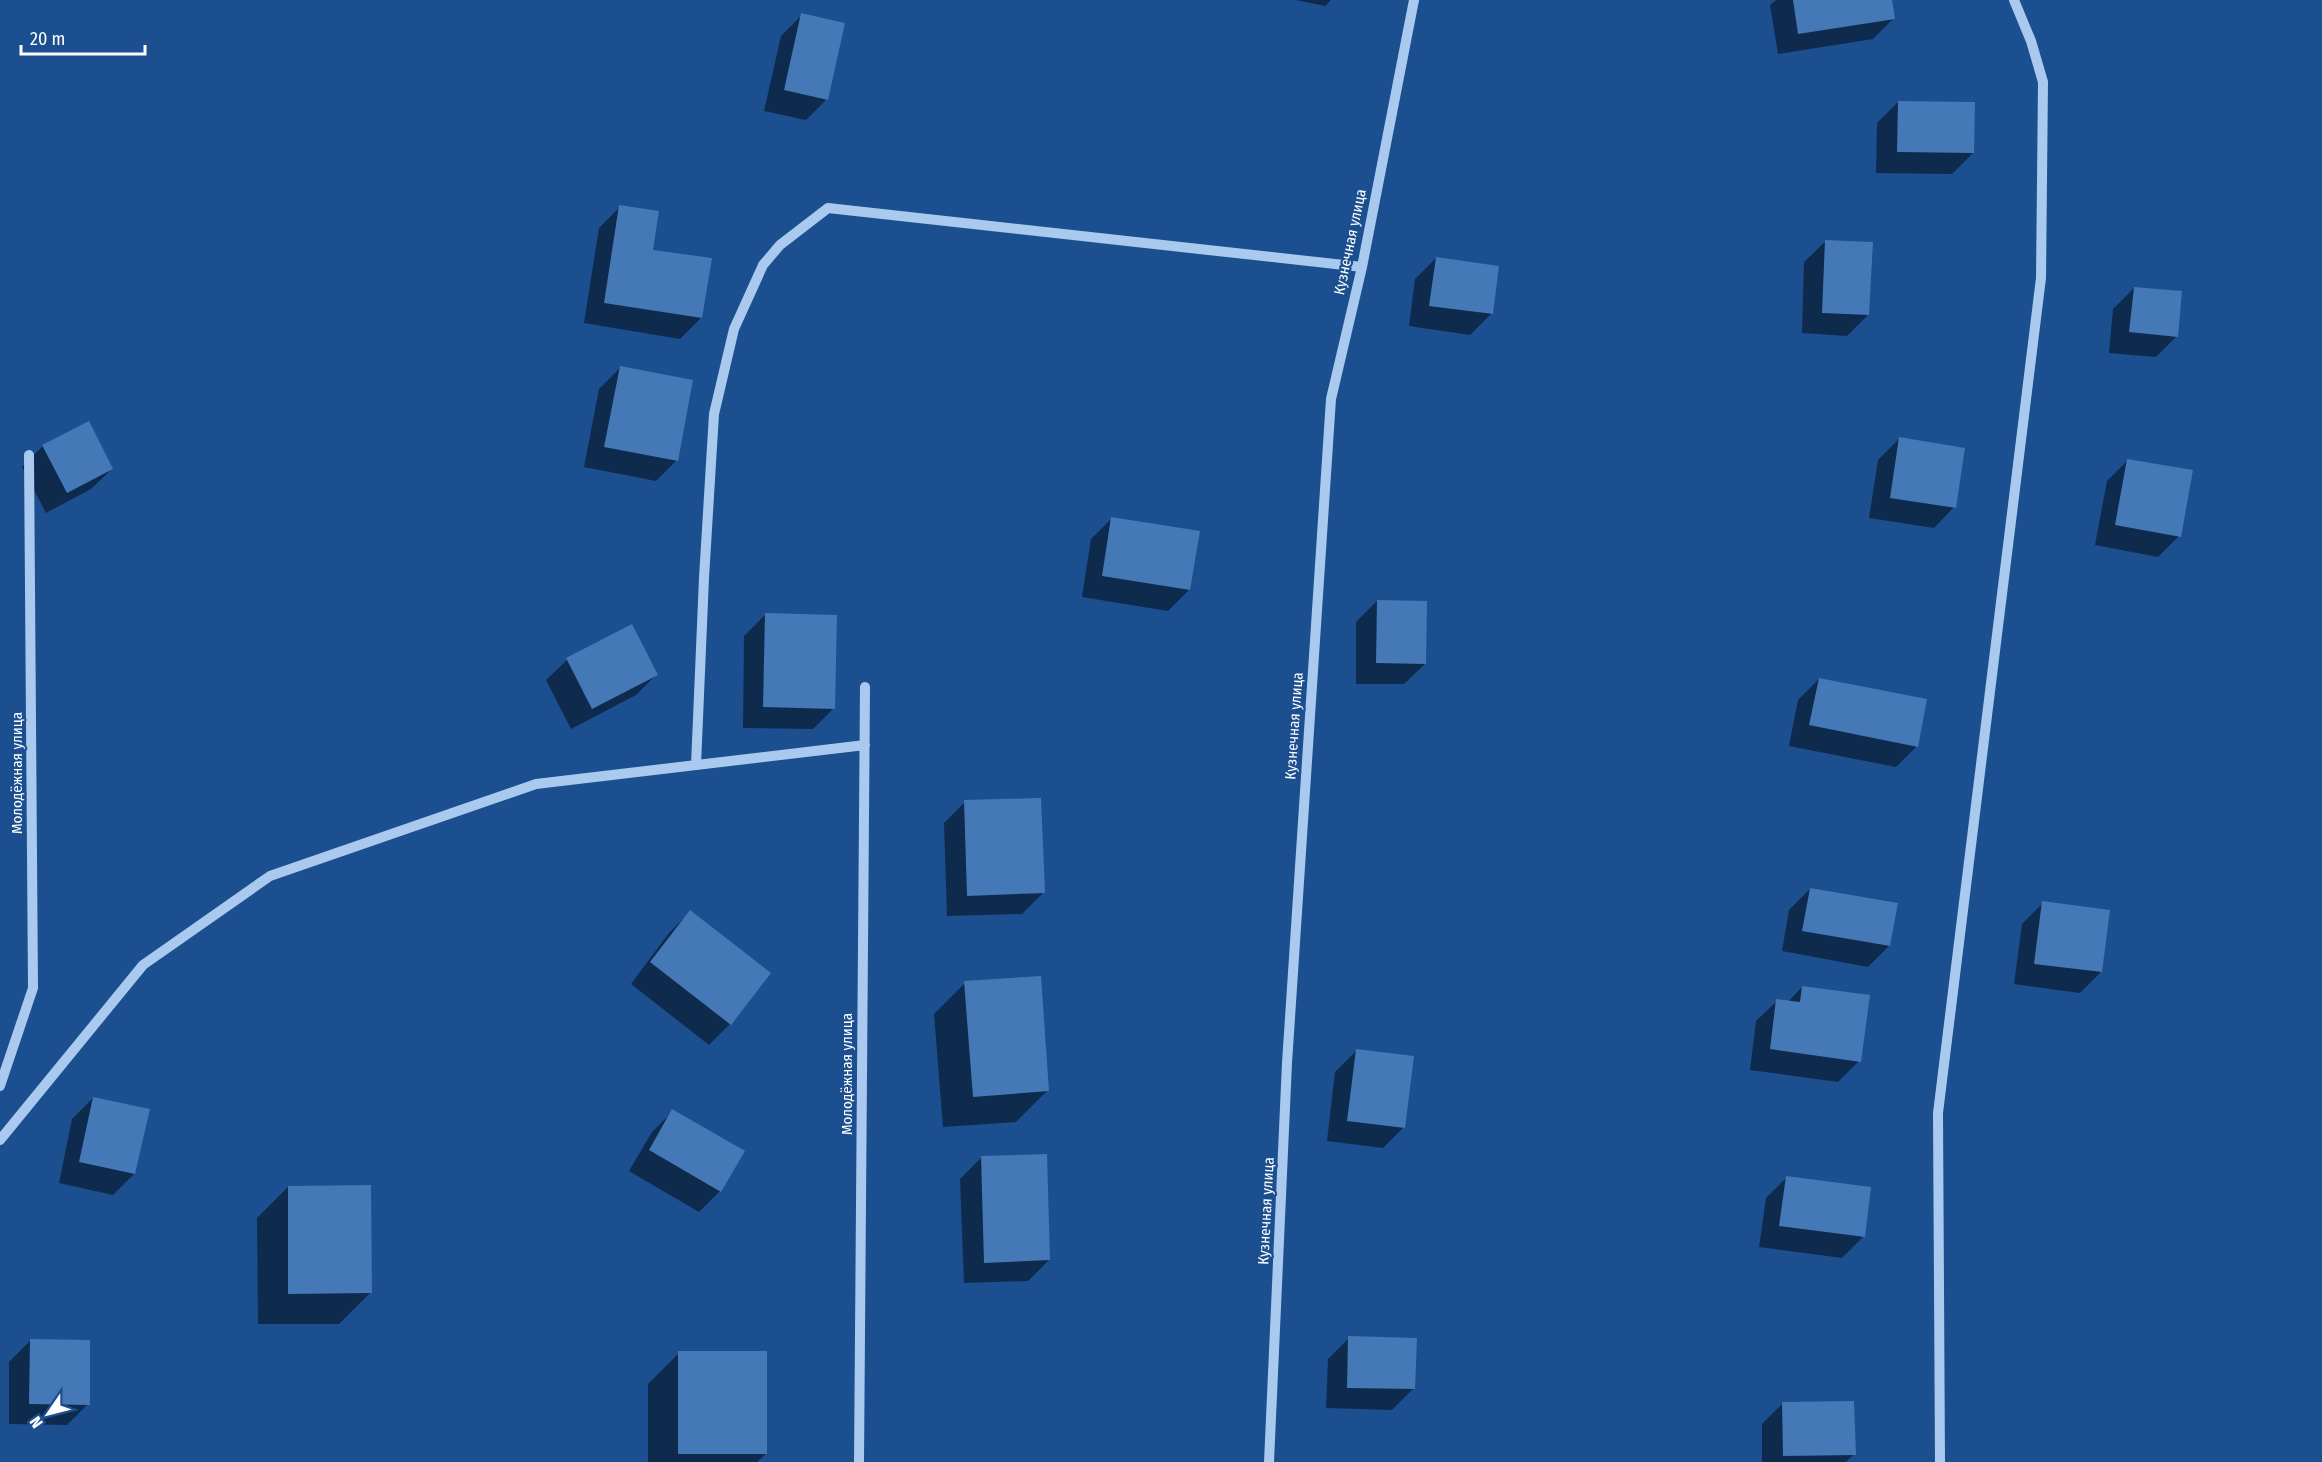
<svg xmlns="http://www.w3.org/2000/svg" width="2322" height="1462" font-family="'Fira Sans Condensed',sans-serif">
  <rect width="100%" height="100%" fill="#1b4f8f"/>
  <path fill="#0007" d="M1296 0H1331L1325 6Z
    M1776 0H1891L1894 18 1873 39 1778 54 1770 5Z
    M802 15 827 99 806 120 764 111 781 36Z
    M1898 102 1973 153 1952 174 1876 173 1877 123Z
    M620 207 701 318 680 339 584 323 599 228Z
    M1825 242 1868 315 1847 336 1802 333 1804 262Z
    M1436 258 1491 314 1470 335 1409 326 1415 279Z
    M2134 288 2177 336 2156 357 2109 353 2113 309Z
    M620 368 677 460 656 481 584 467 599 389Z
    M1899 439 1954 507 1934 528 1869 518 1878 460Z
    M43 446 112 469 91 489 46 513 22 467Z
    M2128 460 2179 536 2158 557 2095 545 2107 481Z
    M1112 518 1189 590 1168 611 1082 597 1091 539Z
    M1377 601 1425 664 1404 684H1356V622Z
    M765 615 834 708 813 729 743 728 744 636Z
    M567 660 657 674 636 695 571 729 546 680Z
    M1819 679 1917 746 1896 767 1789 746 1798 700Z
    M965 802 1043 893 1022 914 947 916 944 823Z
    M1810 889 1889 946 1868 967 1782 951 1789 910Z
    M2043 903 2101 972 2080 993 2014 984 2022 924Z
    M690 912 730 1024 709 1045 631 984 669 933Z
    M965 983 1047 1091 1016 1122 943 1127 934 1014Z
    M1802 987 1859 1061 1838 1082 1750 1070 1756 1021 1777 1001 1788 1002Z
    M1356 1051 1404 1127 1383 1148 1327 1141 1335 1072Z
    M93 1098 134 1174 113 1195 59 1183 72 1119Z
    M673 1111 720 1191 699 1212 629 1171 652 1132Z
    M981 1158 1049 1260 1028 1281 964 1283 960 1179Z
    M1787 1177 1863 1237 1842 1258 1759 1247 1766 1198Z
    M288 1187 370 1293 339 1324H258L257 1218Z
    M1349 1338 1413 1389 1392 1410 1326 1408 1328 1359Z
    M30 1341 88 1404 67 1425 9 1424V1362Z
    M679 1353 766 1454 757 1462H648V1384Z
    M1783 1403 1854 1454 1846 1462H1762V1424Z"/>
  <path fill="#4478b7" d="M1793 0H1892L1895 19 1798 34Z
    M801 13 845 23 828 100 784 90Z
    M1898 101 1975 102 1974 153 1897 152Z
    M619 205 659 211 653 250 712 258 702 318 604 303Z
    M1825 240 1873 242 1869 315 1822 313Z
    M1436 257 1499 266 1493 314 1429 306Z
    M2134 287 2182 291 2178 337 2129 332Z
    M620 366 693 380 678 461 604 447Z
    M89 421 113 469 67 493 42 445Z
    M1899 437 1965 448 1956 508 1890 498Z
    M2127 459 2193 470 2181 537 2115 525Z
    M1111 517 1200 531 1190 590 1102 576Z
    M1377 600 1427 601 1426 664 1376 663Z
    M765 613 837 615 835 709 763 707Z
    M632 624 658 675 592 709 566 658Z
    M1819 678 1927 699 1918 747 1809 725Z
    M1041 798 1045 893 967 896 964 800Z
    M1810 888 1898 903 1890 946 1802 931Z
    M2042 901 2110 910 2102 972 2034 964Z
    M690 910 771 973 731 1025 650 962Z
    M1041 976 1049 1091 973 1097 964 981Z
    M1802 986 1870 995 1861 1062 1770 1049 1776 999 1800 1002Z
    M1356 1049 1414 1056 1405 1128 1347 1121Z
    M93 1097 150 1109 135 1174 79 1162Z
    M672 1109 745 1151 721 1192 649 1150Z
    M1047 1154 1050 1260 984 1263 981 1156Z
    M1786 1176 1871 1187 1865 1237 1779 1226Z
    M371 1185 372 1293 288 1294V1186Z
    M1348 1336 1417 1338 1415 1389 1347 1388Z
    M30 1339 90 1340V1405L29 1404Z
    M678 1351H767V1454H678Z
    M1854 1401 1856 1455 1783 1456 1782 1402Z"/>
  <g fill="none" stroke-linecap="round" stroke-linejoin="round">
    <path stroke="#a9c9ee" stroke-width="10" d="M696 765 704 578 714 414 734 329 763 265 780 245 828 208 1362 267
      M0 1086 33 988 29 455
      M0 1140 143 965 270 876 536 784 865 745
      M859 1462 865 687
      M1269 1462 1287 1063 1331 399 1362 267 1414 0
      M1940 1462 1938 1113 2041 278 2043 82 2031 41 2014 0"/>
  </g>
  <g text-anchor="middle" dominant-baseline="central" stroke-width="4.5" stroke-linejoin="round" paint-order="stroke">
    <g font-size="15" fill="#fff" stroke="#1b4f8f">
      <text transform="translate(1350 242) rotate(-78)">Кузнечная улица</text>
      <text transform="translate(1294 726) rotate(-86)">Кузнечная улица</text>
      <text transform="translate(17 773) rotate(-90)">Молодёжная улица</text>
      <text transform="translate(847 1074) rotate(-90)">Молодёжная улица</text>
      <text transform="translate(1266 1211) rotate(-87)">Кузнечная улица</text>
    </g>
  </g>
  <g transform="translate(48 1414) rotate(235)" stroke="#1b4f8f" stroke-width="4.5" paint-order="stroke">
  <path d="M0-4.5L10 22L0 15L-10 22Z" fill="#ffffff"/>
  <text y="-9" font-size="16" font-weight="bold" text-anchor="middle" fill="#ffffff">N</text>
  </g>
  <path d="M21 45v9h124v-9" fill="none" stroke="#ffffff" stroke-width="3"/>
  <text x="30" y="45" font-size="18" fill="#ffffff" stroke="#1b4f8f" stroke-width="4.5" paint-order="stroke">20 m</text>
</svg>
